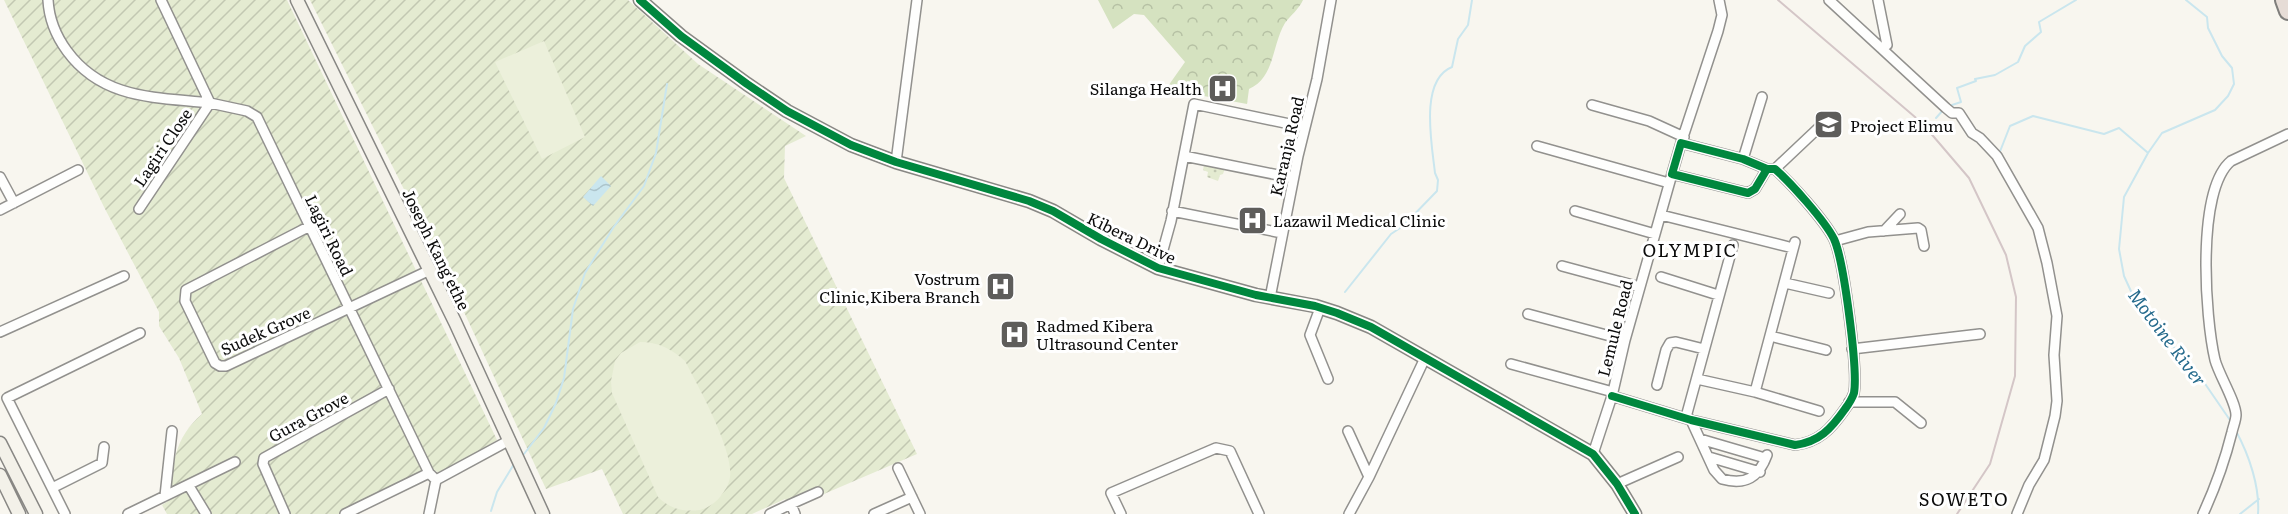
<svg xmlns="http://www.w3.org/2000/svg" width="2288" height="514" font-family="Literata,serif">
  <defs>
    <pattern id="grass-dots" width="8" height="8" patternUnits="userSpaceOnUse" patternTransform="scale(1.5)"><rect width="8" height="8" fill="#e4ebd1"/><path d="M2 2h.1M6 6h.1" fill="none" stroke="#c2c8b2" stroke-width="1.8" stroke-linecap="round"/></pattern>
    <pattern id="forest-crowns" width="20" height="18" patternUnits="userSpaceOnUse" patternTransform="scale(1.5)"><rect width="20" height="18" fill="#d5e2c0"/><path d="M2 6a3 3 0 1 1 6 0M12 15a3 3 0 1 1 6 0" fill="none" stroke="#b6c1a4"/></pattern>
    <pattern id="garden-furrows" width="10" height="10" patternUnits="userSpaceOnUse" patternTransform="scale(1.5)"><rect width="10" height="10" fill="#e4ebd1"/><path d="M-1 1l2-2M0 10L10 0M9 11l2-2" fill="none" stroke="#c2c8b2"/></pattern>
    <pattern id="water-waves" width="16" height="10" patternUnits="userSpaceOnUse" patternTransform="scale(1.5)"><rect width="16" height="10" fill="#cae6ee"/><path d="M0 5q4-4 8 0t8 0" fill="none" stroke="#acc4cb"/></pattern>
  </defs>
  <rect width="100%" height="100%" fill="#f8f6ef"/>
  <path fill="url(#grass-dots)" d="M1197 161 1226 165 1223 174 1220 175 1218 181 1207 177 1208 172 1203 170 1204 165Z"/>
  <path fill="url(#forest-crowns)" d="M1098 0H1303C1299 9 1291 15 1285 23 1272 44 1275 78 1249 89L1247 104 1166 89 1185 62 1144 15 1134 14 1113 29Z"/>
  <path fill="url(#garden-furrows)" d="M4 0H287L497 440 441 474 434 470 352 514H167L162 505 170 500C172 465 174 438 202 414L179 358 159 326V312L104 207Z
    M310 0H628L698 64 806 136 785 146 784 178 917 454 789 509 785 499 752 514H623L602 469 546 489 452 286Z"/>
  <path fill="#ecf0db" d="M544 41 585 137 542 159 495 62Z
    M640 342C658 342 672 349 685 361 698 386 734 451 730 477 729 485 724 492 720 497 715 503 708 508 700 510 683 512 670 509 658 497L612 393 611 381 615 361 621 353Z"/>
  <path fill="url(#water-waves)" d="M601 176 611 186 593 206 583 197Z"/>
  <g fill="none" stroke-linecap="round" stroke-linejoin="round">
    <path stroke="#cae6ee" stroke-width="2" d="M2186 0 2207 17 2208 28 2222 56 2232 68 2234 84 2228 96 2215 110 2162 133 2148 153 2124 197 2119 249 2124 276 2135 300 2153 324 2199 375 2232 423
      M1949 106 1961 102 1957 88 1976 81 1975 79 1995 75 2018 62 2025 46 2041 32 2039 22 2076 0
      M1936 118 1944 109
      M1999 154 2010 126 2033 116 2104 134 2119 128 2147 152
      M1345 292 1391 234 1403 226 1437 191 1438 180 1435 173C1432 145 1419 80 1452 67L1458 39 1468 25 1472 0
      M2236 431C2249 455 2260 487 2258 514
      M524 454 544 428 556 403 564 378 573 309 585 273 613 228 644 186 656 153 667 84
      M491 511 497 492 514 464
      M2240 514 2259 499"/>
    <defs>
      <path id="street" d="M48 0C49 19 56 36 67 51 103 100 156 97 210 103L139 209
        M161 0 210 103 247 111 257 117 429 473 436 480 429 514
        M1829 0C1868 36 1907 72 1946 108L1952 113H1959L1972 133 1980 138 1997 156 2038 228 2047 263 2057 316 2054 355 2057 401 2055 416 2044 460 2029 485 2017 514
        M1878 0 1887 45 1881 48
        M1592 105 1649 121 1684 137
        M1681 143 1718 31 1722 15 1719 0
        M1537 146 1669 183
        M1184 156 1293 178
        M1743 159 1762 97
        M896 162 917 0
        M1775 169 1829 118
        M0 177 14 203
        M0 210 78 170
        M1172 211 1282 233
        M1575 211 1655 234
        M1661 215 1793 248
        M310 226 186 290 185 301 215 363 220 366H226L430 270
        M1884 231 1900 214
        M1835 241 1868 232 1918 228 1921 230 1924 246
        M1562 266 1640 287
        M1158 268 1171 221 1194 104 1304 127
        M1661 277 1718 295
        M1785 283 1829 293
        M1270 298 1298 156 1317 79 1331 0
        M1320 308 1310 335 1328 379
        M1528 314 1625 340
        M0 332 124 276
        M1770 336 1826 350
        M1852 349 1980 334
        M1511 364 1613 392
        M1697 379 1755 392 1819 411
        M1657 385 1666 350 1670 343 1676 342 1704 349
        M1755 392 1795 242
        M1612 396 1691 420 1795 445C1819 442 1831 429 1845 409 1848 405 1852 399 1854 393 1858 370 1844 261 1834 239 1825 221 1791 183 1775 169H1767L1743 159 1681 143 1672 174 1748 193 1755 189 1767 169
        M1849 402H1895L1921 423
        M1686 417 1733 245
        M1691 420 1714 470 1722 479C1746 486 1759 477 1767 455
        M1348 431 1369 477
        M1700 439 1765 458
        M1593 454 1612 396 1625 340 1672 174
        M1709 457 1760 472
        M898 468 920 514
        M436 480 510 440
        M1617 484 1678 457
        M189 486 206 514
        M52 488 102 463 104 447
        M165 496 172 431
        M791 504 818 492
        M65 514 7 398 140 333
        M128 514 235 462
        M285 514 263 464 264 458 389 389
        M345 514 429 473
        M770 514 791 504 795 514
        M874 514 912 497
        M1121 514 1111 493 1216 448 1230 451 1259 514
        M1349 514 1369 477 1425 358
        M2203 514C2215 488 2225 460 2232 432 2233 427 2236 420 2236 415 2236 402 2219 375 2215 360 2205 317 2196 190 2231 161L2288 134"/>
      <path id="secondary" d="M297 0 455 322 543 514
        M640 0 681 36 747 84 787 111 851 145 896 162 1029 201 1053 211 1101 239 1158 268 1256 295 1315 306 1337 313 1371 327 1593 454 1617 484 1635 514
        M0 443 36 514
        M0 475 19 514"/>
      <path id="highway" d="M2284 0 2288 11"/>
    </defs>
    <use href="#street" stroke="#92918e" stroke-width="12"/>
    <use href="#secondary" stroke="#888784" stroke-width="15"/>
    <use href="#highway" stroke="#7f7e7b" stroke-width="20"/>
    <use href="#street" stroke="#fefefd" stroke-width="9"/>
    <use href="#secondary" stroke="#f3f1e9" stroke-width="12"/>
    <use href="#highway" stroke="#e6dcd6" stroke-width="16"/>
    <path stroke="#d4c6c7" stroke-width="2" d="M1778 0 1922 123 1969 178 2006 255 2016 297 2015 376 1990 464 1957 514"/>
    <defs>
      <path id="cycleway" d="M640 0 681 36 747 84 787 111 851 145 896 162 1029 201 1053 211 1101 239 1158 268 1256 295 1315 306 1337 313 1371 327 1593 454 1617 484 1635 514
        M1612 396 1691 420 1795 445C1819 442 1831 429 1845 409 1848 405 1852 399 1854 393 1858 370 1844 261 1834 239 1825 221 1791 183 1775 169H1767L1743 159 1681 143 1672 174 1748 193 1755 189 1767 169"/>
    </defs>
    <use href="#cycleway" stroke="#fff" stroke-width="11"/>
    <use href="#cycleway" stroke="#00873e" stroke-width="8"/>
  </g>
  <defs>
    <symbol id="hospital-square" viewBox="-11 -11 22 22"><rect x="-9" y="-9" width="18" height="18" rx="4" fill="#5e5d5b" stroke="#fff"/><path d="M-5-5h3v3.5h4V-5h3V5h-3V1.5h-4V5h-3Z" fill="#fff"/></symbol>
    <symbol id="university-square" viewBox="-11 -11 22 22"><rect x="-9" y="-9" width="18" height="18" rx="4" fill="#5e5d5b" stroke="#fff"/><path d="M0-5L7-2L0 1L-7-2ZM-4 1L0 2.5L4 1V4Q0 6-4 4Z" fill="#fff"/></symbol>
  </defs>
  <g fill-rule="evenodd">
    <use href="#hospital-square" x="1206" y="72" width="33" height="33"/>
    <use href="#university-square" x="1812" y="108" width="33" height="33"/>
    <use href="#hospital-square" x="1236" y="204" width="33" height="33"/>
    <use href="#hospital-square" x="984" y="270" width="33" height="33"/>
    <use href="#hospital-square" x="998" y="318" width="33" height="33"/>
  </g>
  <g text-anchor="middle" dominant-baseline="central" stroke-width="6" stroke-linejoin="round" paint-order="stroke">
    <g font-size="16" fill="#0b0b0b" stroke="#fff" text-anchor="start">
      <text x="1202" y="88" text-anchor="end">Silanga Health</text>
      <text x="1850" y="125">Project Elimu</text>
      <text x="1273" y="220">Lazawil Medical Clinic</text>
      <text x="980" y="278" text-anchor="end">Vostrum<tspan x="980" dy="18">Clinic,Kibera Branch</tspan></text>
      <text x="1036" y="325">Radmed Kibera<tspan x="1036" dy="18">Ultrasound Center</tspan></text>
    </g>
    <g font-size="16" fill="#0b0b0b" stroke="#fff">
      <text transform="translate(1286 146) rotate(-77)">Karanja Road</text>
      <text transform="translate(162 147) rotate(-56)">Lagiri Close</text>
      <text transform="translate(330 235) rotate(64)">Lagiri Road</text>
      <text transform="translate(1132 237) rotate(26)">Kibera Drive</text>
      <text transform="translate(437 249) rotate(64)">Joseph Kang'ethe</text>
      <text transform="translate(1614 328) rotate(-76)">Lemule Road</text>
      <text transform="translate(265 330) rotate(-24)">Sudek Grove</text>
      <text transform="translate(308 416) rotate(-28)">Gura Grove</text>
    </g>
    <g font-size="18" letter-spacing="1.5" fill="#0b0b0b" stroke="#fff">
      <text x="1690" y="249">OLYMPIC</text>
      <text x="1964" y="498">SOWETO</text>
    </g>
    <g font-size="18" font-style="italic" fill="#246a8c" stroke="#fff">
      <text transform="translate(2168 337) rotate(53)">Motoine River</text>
    </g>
  </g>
</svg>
